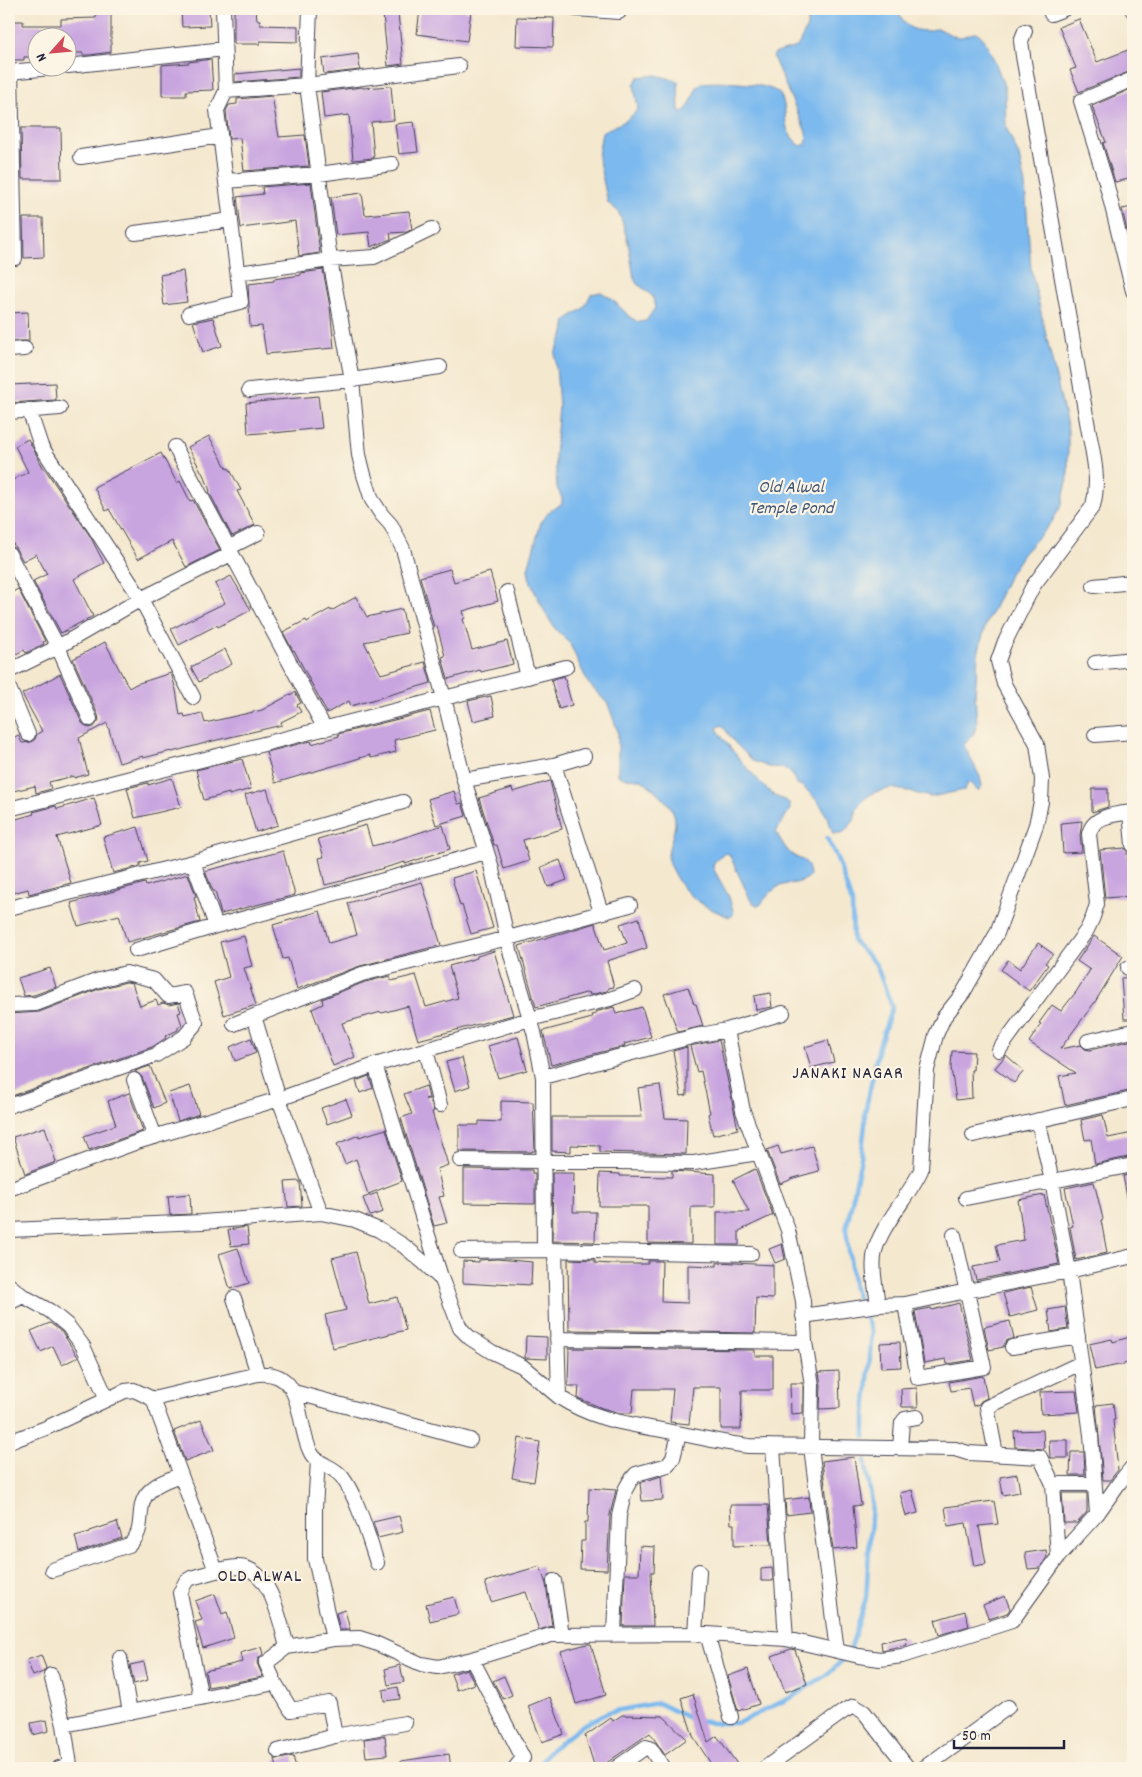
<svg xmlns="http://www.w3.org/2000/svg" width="1142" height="1777" font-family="Dekko,sans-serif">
  <rect width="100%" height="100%" fill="#fcf5e5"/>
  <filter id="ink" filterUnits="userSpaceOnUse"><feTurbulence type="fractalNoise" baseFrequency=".02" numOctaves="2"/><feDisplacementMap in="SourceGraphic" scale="10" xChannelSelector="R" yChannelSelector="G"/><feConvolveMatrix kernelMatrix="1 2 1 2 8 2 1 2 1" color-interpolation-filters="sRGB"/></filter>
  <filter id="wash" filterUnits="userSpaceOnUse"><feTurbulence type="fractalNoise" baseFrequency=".0096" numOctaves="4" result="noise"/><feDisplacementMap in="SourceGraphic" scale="20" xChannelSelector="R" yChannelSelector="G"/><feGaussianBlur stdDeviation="1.12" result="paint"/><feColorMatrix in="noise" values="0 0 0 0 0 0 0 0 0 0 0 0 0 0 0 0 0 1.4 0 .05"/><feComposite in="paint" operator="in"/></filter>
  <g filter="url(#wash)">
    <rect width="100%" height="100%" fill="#f4e8cf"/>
    <path fill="#7bb9ee" stroke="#4e6e94" d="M810 9H897C904 23 907 30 925 31 929 31 933 29 937 29 945 30 952 37 959 37 966 37 971 32 978 33L984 39 996 64 1005 89 1006 127 1019 156 1025 185 1031 269 1068 430V477L1062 504 1052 522 1023 554 1009 575 985 627 978 654 975 695 977 723 974 733 964 745 980 777 982 786 978 791 969 782 964 790 931 797 892 788 875 792 864 799 857 808 854 821 843 833H833C826 811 820 801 802 786L798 785 789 771 783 768 769 767 753 761 735 743 722 725 717 728C720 738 766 791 775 796 780 799 785 799 789 803L790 809 776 832C780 839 784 847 790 853 802 863 808 856 810 876 800 885 792 882 780 886 772 889 766 898 760 905H757L751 901 729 854 725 853 714 862 713 868 729 897 734 914 730 917C707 909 685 896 674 874 672 869 668 864 668 860 667 841 682 825 671 808 667 801 650 785 643 781 635 776 625 781 618 775V732L608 704 588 683 570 644 556 630 547 616 533 588 529 576 528 569 541 522 551 510 562 504V498L557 488 555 455 559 406 555 353 564 333 566 320 584 308 591 294 601 292 612 299 630 317 638 322 646 321 655 308 653 297 643 288 637 284 634 278 628 242 622 221 618 211 608 203 598 156 602 132C615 125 630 122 638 108L634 85 638 77 656 75 678 81 679 110 682 112C694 106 691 92 701 83 716 81 774 82 781 96 790 115 778 129 801 146L804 145 807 142 806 132 773 57 775 53 797 47 806 30Z"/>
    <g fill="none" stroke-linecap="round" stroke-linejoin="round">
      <path stroke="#7bb9ee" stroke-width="4.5" d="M827 838 837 858 852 903 853 941 876 964 892 1007 879 1046 865 1113V1124L861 1158 846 1230 854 1289 872 1333 865 1415V1436
        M538 1768 549 1751 583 1725 609 1712 658 1703 687 1717 712 1723H738L792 1697 829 1673 849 1654 866 1598 872 1502 865 1460"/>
    </g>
    <g id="blocks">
      <path fill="#c9a5e0" d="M96 9H111V52L90 55H83V53H68V38H38V57H24V60H9V21H23V25H61V19L96 18Z
        M181 9H209L210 26 182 27Z
        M234 9H256L257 20H260V25L298 26V42L260 41V44H234Z
        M420 9 447 11V9H452L471 11 467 41 417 34Z
        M398 13 403 64 388 66 383 14Z
        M517 17 554 18 553 47 516 46Z
        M1079 19 1097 62 1133 48V70L1079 92 1070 70 1076 68 1059 27Z
        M358 54 360 70 324 74 322 59Z
        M211 59 213 90 186 91V96H162V65L189 63V62Z
        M299 68V77L235 82V74Z
        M391 86 394 120 371 122 374 158 353 160 349 115 324 118 321 92 362 87 363 88Z
        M1133 88V150L1129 151 1133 178 1115 182 1103 143 1106 142 1092 106Z
        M272 96 279 137 305 135 309 166 244 171 240 138 229 139 226 111 229 105 237 104V99Z
        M414 122 418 152 399 154 395 124Z
        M21 128H61L62 179H22Z
        M311 183 320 253 299 256 295 221 241 228 237 197 263 194 262 187Z
        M362 193 365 215 409 211 412 229 407 232 390 233 391 239 371 247 369 232 336 235 331 197Z
        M1133 207V252H1132L1122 209Z
        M23 218H43L44 257 24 258Z
        M323 270 330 307 334 348 266 354 262 326 250 327 248 284 274 281V279L301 275V273Z
        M183 271 187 302 164 305 160 275Z
        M28 312 29 341H11L9 313Z
        M213 318 222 346 203 352 193 322Z
        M55 383 56 400 9 403V385Z
        M318 396 322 428 274 433V432L248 434 246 403Z
        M209 436 227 469 229 468 241 490 237 491 255 525 232 536 209 492 210 491 206 480 188 447Z
        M28 439 44 469H45L90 536 104 563 74 579 93 616 61 633 33 581 47 574 36 554 23 561 9 537V482L28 472 15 446Z
        M161 453 177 483 180 481 190 501 193 500 220 550 186 567 172 541 138 559 109 509 106 511 94 487Z
        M450 569 454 582 490 572 498 601 463 611 465 618 463 619 472 650 507 641 513 664 481 672 480 670 448 679 442 657 445 656 437 626 434 627 420 577Z
        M231 576 251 610 218 627 217 625 179 645 171 629 225 603 215 584Z
        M18 589 45 641 43 642 44 644 26 653 24 650 9 658V594Z
        M356 597 367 617 402 609 407 633 364 642 381 674 425 662 431 683 351 706 349 701 327 713 294 650 293 651 283 632 306 620 307 622 330 609 331 611Z
        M105 642 129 688 136 684 171 673 176 690 180 715 184 714 185 717 202 713 205 723 262 710 295 692 301 703 297 705 301 712 281 722 282 725 213 741 172 752 171 751 143 758V756L119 763 107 723 79 738 88 774 74 778V776L49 782 51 789 36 793 35 786 9 792V741L18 735 22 743 31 742 35 739 37 734 42 731 22 694 60 674 82 723 89 728 94 727 99 720 98 715 73 659Z
        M225 649 232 664 199 682 191 667Z
        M564 676 572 705 559 709 551 680Z
        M491 696 495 716 473 721 468 701Z
        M430 711 435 730 394 740 396 752 371 758 370 755 275 783 266 752 311 741 312 744 339 736 338 734Z
        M242 759 251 789 229 795V793L204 800 196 770Z
        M172 778 181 807 135 818 127 788 148 783V785Z
        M550 781 562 829 523 840 529 861 504 869 497 845H494L479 798 512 788 513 792Z
        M267 789 278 825 256 832 245 795Z
        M1092 789H1108V807L1092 812Z
        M454 791 458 804 462 803 466 816 436 825 428 799Z
        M94 798 102 825 57 837 71 883 29 894 28 889 9 894V821L34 814 33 812 56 806 57 809Z
        M1082 821 1080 835 1082 852 1063 853 1061 823Z
        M366 825 372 846 393 841 443 825 450 849 405 864V862L346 879V880L325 885 319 858 324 857 318 839Z
        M138 827 148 861 140 863V866L113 873 103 837Z
        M1125 848 1127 851 1131 896 1105 898 1100 850Z
        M283 851 295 895 221 914 215 891H213L205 871Z
        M560 860 567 880 548 887 541 867Z
        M476 871 493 928 471 934 462 905 460 906 452 878Z
        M188 874 196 896 194 897 200 922 127 942 119 915 78 926 71 903 118 890 145 883 146 886Z
        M422 882 441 945 360 966 297 989 288 958 283 959 273 925 320 911 329 943 357 935 348 903Z
        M639 918 647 948 607 961 614 987 609 988 607 991 590 995 589 992 536 1007 519 946 595 923 604 950 627 943 620 924Z
        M244 936 252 966 244 968 256 1005 224 1015 214 982 229 977 220 942Z
        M1094 936 1123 956 1095 1002 1060 1049 1081 1045 1085 1049 1090 1050 1133 1040V1090L1065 1105 1059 1076 1076 1073 1029 1042 1041 1024 1039 1023 1052 1005 1061 1011 1076 992 1090 970 1077 961Z
        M1038 943 1053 954 1045 963 1048 965 1029 991 1001 970 1008 960 1020 969Z
        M494 951 513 1015 418 1040 408 1006 382 1013 381 1012 342 1023 355 1057 333 1066 312 1009 323 1004 322 999 365 982 390 976 391 981 416 975 426 1007 458 998 449 966 477 958V956Z
        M50 968 56 987 34 995 24 996 18 978Z
        M1133 977V1019H1124L1121 978Z
        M126 982 132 983 140 1006 156 1000 158 1005 163 1003 169 1005 178 1003 181 1012 178 1013 182 1025 178 1027V1030L165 1036 166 1038 152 1047 9 1097V1014L39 1012 99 989Z
        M688 987 694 1004H696L703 1026 678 1032 664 994Z
        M770 993 772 1007 756 1010 754 996Z
        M614 1007 616 1014 642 1007 651 1037 624 1044 625 1046 551 1065 543 1031 592 1018 591 1015 596 1014 595 1012Z
        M518 1037 527 1070 498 1078 488 1046Z
        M251 1038 256 1053 235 1061 230 1047Z
        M719 1040 738 1129 713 1135 708 1114 710 1113 701 1071 697 1072 690 1046Z
        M828 1040 834 1062 811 1068 805 1047Z
        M687 1047V1095L681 1096 673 1051Z
        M952 1051 974 1052 973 1070H971L972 1098 956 1100 951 1068Z
        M1006 1055 1024 1071 1014 1083 995 1068Z
        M462 1058 470 1086 455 1091 446 1062Z
        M150 1066 165 1103 154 1108 142 1077 135 1071Z
        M369 1076 373 1088 360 1093 356 1081Z
        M660 1085 665 1118 687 1119 686 1154 600 1152V1146L571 1145V1152L552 1151V1117H642L638 1088Z
        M190 1086 199 1114 178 1121 169 1093Z
        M426 1086 429 1098 425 1099H430L434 1111 432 1112 448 1165 437 1169 444 1196 439 1197 447 1223 434 1226 401 1118 412 1114 404 1094Z
        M129 1093 143 1131 89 1150 84 1136 116 1125 108 1101Z
        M346 1099 352 1115 327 1124 321 1108Z
        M501 1101 533 1102 535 1151H532V1152L459 1151V1125H479V1121L501 1122Z
        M1103 1115 1108 1138 1133 1133V1156L1095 1164 1091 1139 1085 1140 1081 1120Z
        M45 1127 56 1162 25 1174 13 1137Z
        M386 1129 402 1181 368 1194 356 1159 345 1164 337 1144 359 1135V1137Z
        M778 1146 781 1154 812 1146 819 1171 790 1179V1180L780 1184 767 1150Z
        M464 1169 532 1170V1173H535V1204L464 1203Z
        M755 1169 773 1215 739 1231V1245H717V1212H749L733 1180Z
        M672 1171 715 1174V1207H691V1244L648 1243V1206H599L600 1173 620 1174V1176L672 1177Z
        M552 1173H574L573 1212H596L595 1242 553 1241Z
        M1133 1174V1196L1127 1197 1123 1176Z
        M300 1181 302 1206 288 1207 285 1182Z
        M1094 1182 1103 1219 1101 1220 1107 1253 1076 1260 1070 1227 1073 1226 1065 1188Z
        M377 1193 383 1212 370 1216 363 1198Z
        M190 1194 191 1214 170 1215 168 1196Z
        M1044 1195 1059 1264 976 1280 973 1267 1000 1262 996 1245 1024 1240 1018 1200Z
        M247 1227 249 1244 231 1246 228 1230Z
        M782 1244 785 1259 775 1263 769 1249Z
        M238 1248 249 1283 230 1289 219 1254Z
        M356 1252 369 1304 397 1297 406 1330 333 1348 325 1315 346 1310 332 1258Z
        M497 1259 532 1262 531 1285 496 1283V1285L463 1283V1261L479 1262V1260Z
        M568 1259 595 1260V1263L613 1264H648V1261H662L661 1302 688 1303V1265L717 1266V1262L773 1265V1299L756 1298 755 1333 569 1330Z
        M1031 1287 1038 1310 1010 1317 1003 1293Z
        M959 1303 973 1360 947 1364 946 1359 924 1363 915 1311 931 1308 932 1310Z
        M1065 1307 1068 1329 1051 1332 1048 1310Z
        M1010 1321 1014 1338 1006 1341 1003 1347 989 1350 984 1327Z
        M50 1323 62 1332 78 1357 62 1365 53 1346 41 1352 31 1331Z
        M526 1336 547 1337V1359L525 1358Z
        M1133 1336V1362L1095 1370 1089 1344 1112 1339 1113 1342Z
        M900 1342 901 1367 881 1368 880 1343Z
        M569 1348 755 1350V1356H773V1390H742L741 1429H721V1387H693L689 1424 670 1422 673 1389H634L632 1413H620L602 1408 578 1398 579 1386H568Z
        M839 1371 840 1408 820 1409 821 1385 819 1372Z
        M983 1376 987 1398 981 1401 979 1404 973 1406 969 1388 951 1391 949 1382Z
        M790 1383H803V1413L791 1414Z
        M917 1388 918 1407H902L901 1389Z
        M1076 1391 1079 1412 1041 1414 1040 1392Z
        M1113 1403 1115 1420H1113L1118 1470 1110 1480H1103L1096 1405Z
        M201 1420 214 1450 185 1461 174 1431Z
        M1043 1430 1044 1449 1015 1447 1014 1431Z
        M519 1438 540 1442 534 1482 512 1478Z
        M1049 1440H1068V1458H1050Z
        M1071 1452H1084L1085 1475H1070Z
        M854 1457 861 1505 853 1506 857 1547 833 1550 822 1461Z
        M1017 1474 1020 1492 1003 1495 1000 1477Z
        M661 1476 663 1500 642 1501 640 1483Z
        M589 1488 616 1490 610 1515 607 1570 580 1569 581 1541H585V1522H588Z
        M912 1490 918 1513 906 1516 900 1493Z
        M1062 1493H1087V1512L1077 1523H1064Z
        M809 1497 810 1512 786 1515 785 1500Z
        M994 1501 998 1524 979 1526 986 1564 974 1566 966 1523 948 1526 945 1507Z
        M730 1505H768L771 1545 734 1546V1524H731Z
        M399 1516 403 1532 378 1538 373 1522Z
        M117 1522 122 1538 79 1552 75 1536 90 1532V1531Z
        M640 1546 655 1547 654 1572H651L653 1626H623L625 1574H639Z
        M1046 1550 1047 1557 1040 1568 1028 1569 1025 1553Z
        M540 1566 546 1584 552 1626 539 1630 526 1592 491 1602 485 1582Z
        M772 1568 773 1581H761V1569Z
        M215 1594 222 1614 227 1612 234 1638 203 1648 195 1622 202 1620 195 1601Z
        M1005 1596 1010 1609 1007 1613 989 1619 983 1605Z
        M454 1597 459 1614 430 1621 426 1604Z
        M345 1610 350 1630H340L336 1613Z
        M965 1611 969 1626 939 1635 935 1620Z
        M906 1637 907 1645 882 1650 881 1642Z
        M587 1644H591L606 1695 576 1704 561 1651Z
        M261 1647 263 1654 258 1659 257 1663 263 1677 208 1687 205 1671 242 1662 240 1653Z
        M791 1649 795 1650 807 1684 785 1692 772 1656Z
        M41 1655 46 1668 43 1672 33 1676 27 1660Z
        M144 1662 148 1680 134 1684 130 1665Z
        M400 1665 404 1682 388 1685 385 1669Z
        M467 1669 475 1684 457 1690 451 1674Z
        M748 1669 759 1704 738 1711 728 1676Z
        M504 1676 512 1695 503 1699 493 1681Z
        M398 1687 400 1699 384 1701 383 1690Z
        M693 1694 708 1742 717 1736 740 1768H711L713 1767 693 1736 681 1698Z
        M550 1697 564 1734 542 1742 528 1706Z
        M622 1715 663 1716 687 1739 665 1755 650 1733 599 1768H595L585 1736 611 1718 613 1721Z
        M47 1720 49 1731 33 1735 31 1723Z
        M385 1736 387 1755 366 1757 364 1739Z
        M449 1754 451 1768H402L401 1761Z
        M293 1756 296 1768H277L275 1759H280Z"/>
    </g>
  </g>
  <g filter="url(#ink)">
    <use href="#blocks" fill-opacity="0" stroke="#424051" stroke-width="1"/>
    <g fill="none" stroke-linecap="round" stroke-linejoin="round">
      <defs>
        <path id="street" d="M310 9 307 85 459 66
          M576 9 619 12
          M1132 9 1133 11
          M1051 14 1064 9
          M68 66 224 49
          M9 72 51 68
          M1133 79 1081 101 1106 182 1133 291
          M226 91 307 85 330 260 352 380 359 455 364 475 372 500 382 515 391 525 403 549 444 698 464 780 491 865 511 955 534 1032 543 1077 544 1250
          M81 157 220 136
          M226 181 319 174 392 164
          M135 233 231 220
          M9 258H15L11 72
          M238 273 330 260 374 257 432 229
          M189 314 241 302 217 110 226 91 223 9
          M9 350 25 349
          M249 390 352 380 440 367
          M29 410 41 446 141 599 193 697
          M9 412 60 408
          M175 447 325 729
          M228 548 258 533
          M9 554 58 647 90 719
          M1094 586 1133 582
          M507 592 528 677
          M1095 663 1133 659
          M9 671 58 647 141 599 231 554
          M9 688 28 734
          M1095 735 1133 732
          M554 765 601 912
          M464 780 554 765 584 756
          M9 809 566 667
          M1130 813 1133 845
          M193 862 216 926
          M9 908 193 862 403 802
          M136 950 216 926 486 852
          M1128 968H1133
          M9 1005 36 1004 96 981 126 973 154 980 168 996 185 993 196 1023 184 1037 156 1055 9 1106
          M254 1016 279 1099 321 1213
          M234 1024 362 974 508 938 630 905
          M727 1030 783 1013
          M1088 1041 1133 1031
          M426 1050 440 1105
          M999 1050 1087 930 1093 917 1097 904 1089 834C1093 815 1117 814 1133 812
          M375 1065 441 1277
          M543 1077 695 1036 727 1030 743 1111 788 1230 803 1301 805 1342 812 1385 811 1447 837 1651
          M134 1080 155 1137
          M1038 1120 1052 1181 1069 1271 1091 1435 1097 1514
          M973 1135 1133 1099
          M460 1160 694 1163 758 1153
          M9 1189 140 1141 279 1099 375 1065 530 1019 610 999 635 990
          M966 1198 1133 1165
          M9 1230 202 1222 321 1213 355 1220 379 1230 404 1246 422 1261 442 1280 460 1328 470 1338 492 1352 522 1366 559 1397
          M555 1250 559 1397C595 1421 631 1424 672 1432 698 1437 723 1443 748 1446L955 1449 968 1453 1040 1457 1053 1484H1094
          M461 1251 544 1250 751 1254
          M9 1285 23 1296 50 1311 68 1326 83 1346 107 1399
          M234 1298 258 1374
          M9 1303 23 1296
          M905 1304 918 1378 984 1367 954 1235
          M878 1305C876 1288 871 1268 875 1251 881 1226 909 1196 921 1170L927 1070 936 1035 944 1017 963 993 997 933 1036 825 1041 802 1042 779 1037 744 1004 684 998 661 1004 644 1033 586 1093 506C1100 479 1093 454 1088 427L1023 56 1021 41 1025 31
          M803 1316 878 1305 905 1304 967 1291 1069 1271 1133 1256
          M557 1339 805 1342
          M1012 1347 1078 1336
          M294 1392 470 1440
          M153 1399 258 1374C305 1370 296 1422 310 1451 316 1465 333 1465 342 1477 357 1496 369 1539 377 1563
          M9 1442 46 1428 125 1391 134 1390 153 1399 216 1571
          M773 1447 786 1639
          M900 1448 902 1423 905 1419 917 1417
          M996 1454 987 1407 1081 1363
          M318 1461 315 1508V1559L333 1639
          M1053 1484 1058 1557
          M52 1570 129 1545C149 1529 132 1504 152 1489 159 1482 171 1479 180 1475
          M554 1581 562 1635
          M614 1634 619 1516 625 1490 630 1481 636 1474 668 1465 673 1458 679 1434
          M695 1634 699 1571
          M707 1634 731 1717
          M120 1658 130 1712
          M472 1659 523 1758 515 1768
          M51 1675 64 1725
          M275 1683 291 1710 329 1703 335 1736
          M201 1698 180 1593 186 1581 191 1578C206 1574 222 1568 237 1567 271 1566 280 1622 287 1647L333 1639 359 1638 375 1643 421 1664 438 1667 472 1659 551 1635 707 1634 786 1639 859 1656 880 1659 902 1656 1012 1621 1058 1557 1097 1514 1119 1483 1133 1466
          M278 1751 335 1736 405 1723
          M59 1768 70 1765 64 1725 275 1683 266 1663 287 1647
          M616 1768 646 1747 651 1749 663 1768
          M765 1768 844 1711 854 1706 864 1712 908 1768
          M924 1768 1008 1707"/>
      </defs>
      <use href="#street" stroke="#424051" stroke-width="16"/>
      <use href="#street" stroke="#fff" stroke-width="14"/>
    </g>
  </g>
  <g text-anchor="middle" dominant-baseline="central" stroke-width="4.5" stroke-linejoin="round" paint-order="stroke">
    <g font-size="18" font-style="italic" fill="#41577a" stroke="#fcf5e5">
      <text x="791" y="488">Old Alwal<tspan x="791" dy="21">Temple Pond</tspan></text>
    </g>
    <g font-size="18" letter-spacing="1" fill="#22223b" stroke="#fcf5e5">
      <text x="848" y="1074">JANAKI NAGAR</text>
      <text x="260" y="1577">OLD ALWAL</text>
    </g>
  </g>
  <rect width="1142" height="1777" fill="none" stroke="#fcf5e5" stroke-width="30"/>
  <g transform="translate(52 52) rotate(243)"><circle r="24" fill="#fcf5e5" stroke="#a5a1a1"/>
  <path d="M0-4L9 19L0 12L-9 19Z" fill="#d1495b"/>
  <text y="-8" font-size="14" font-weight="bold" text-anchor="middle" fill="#22223b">N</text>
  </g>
  <path d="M954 1740v8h110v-8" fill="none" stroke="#22223b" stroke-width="2.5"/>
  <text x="962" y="1740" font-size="15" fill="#22223b" stroke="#fcf5e5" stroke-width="4" paint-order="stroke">50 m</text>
</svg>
